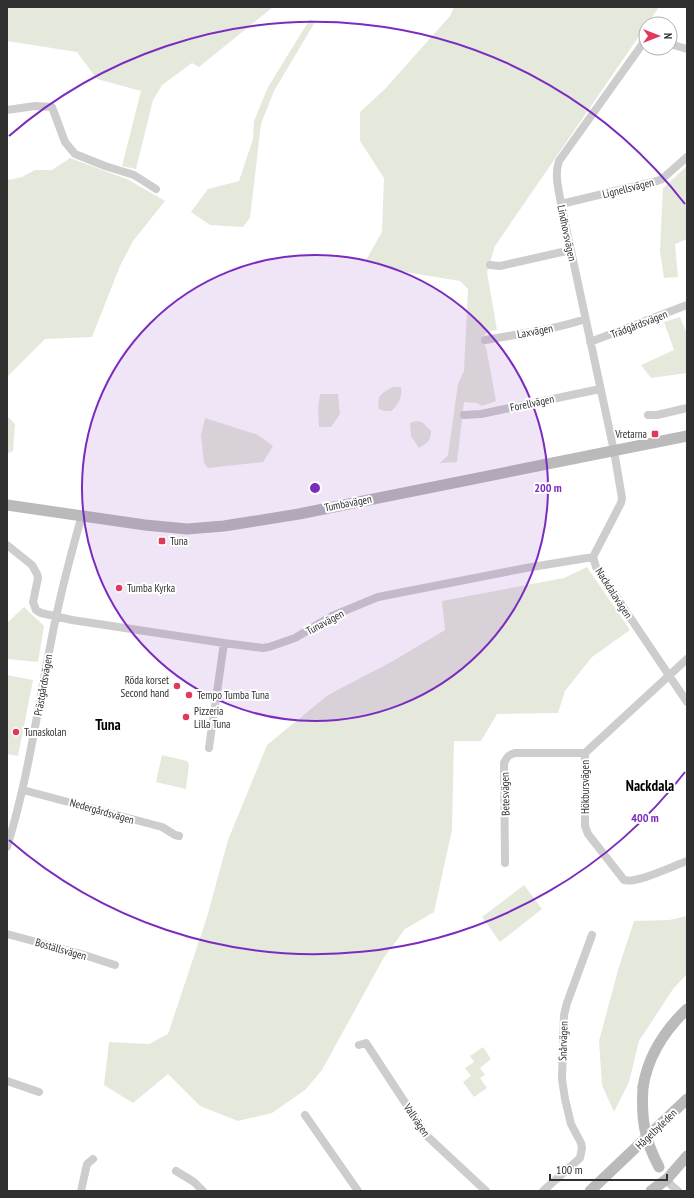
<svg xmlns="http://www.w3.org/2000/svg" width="694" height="1198" font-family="'PT Sans Narrow',sans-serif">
  <rect width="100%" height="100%" fill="#fff"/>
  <path fill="#e5e9dc" d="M7 7H273L199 67 192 63 162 85 153 100 136 169 122 166 141 91 97 79 77 52 7 41Z
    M454 7H659L495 246 487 272 497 330C489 331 485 332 482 340L486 347 496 401 482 406 477 403 464 402 457 462 440 463 448 455 458 384 464 371 468 289 460 281 393 270 366 260 382 232 384 178 360 141V112L385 89 450 16Z
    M310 19 315 22 274 91 261 124 250 218 243 227 210 225 191 212 208 189 239 181 253 139 254 121 268 87Z
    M70 158 129 180 165 201 133 241 120 266 92 337 45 339 7 377V177L9 180 22 177 35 170H52Z
    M687 166V239L675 244 678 277 664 278 660 251 663 188Z
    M680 317 687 334V373L651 378 641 365 674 350 664 322Z
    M393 387H401C403 397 398 405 391 411H385L379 409C376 395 382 393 393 387Z
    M320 394H338L340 414 331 427H319L318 409Z
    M7 416 15 424 13 451 7 454Z
    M205 418 258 435 273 446 263 462 208 468 204 463 201 435Z
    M416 421 422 422 431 431C431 441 427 443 419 448L411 436 410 423Z
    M587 567 630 630 592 657 565 691 558 713 497 714 481 741H454L452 830 434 912 405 929 383 959 322 1070 305 1090 272 1113 238 1121 200 1106 168 1074 133 1103 104 1085 109 1042 149 1044 168 1034 207 917 228 840 267 745 328 695 393 661 445 630 442 601 564 578Z
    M24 607 44 626 38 662 7 659V623Z
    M7 675 33 680 18 756 7 754Z
    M162 755 187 761 189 765 186 789 156 782Z
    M524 885 542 909 500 942 482 917Z
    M687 916V974L673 989 639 1041 629 1082 614 1112 602 1085 599 1041 618 970 634 921 669 920Z
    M483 1047 491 1059 480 1068 485 1075 480 1078 487 1088 474 1097 463 1082 471 1076 465 1068 474 1062 470 1056Z"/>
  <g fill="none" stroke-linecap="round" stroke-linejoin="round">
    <path stroke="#cdcdcd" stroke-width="8" d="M646 39 559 161C554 175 559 190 561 204L614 451 622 498 621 503 593 557 596 567 687 702
      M670 44 687 49
      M7 110 35 106 52 107 65 142 75 154 105 166 134 175 156 189
      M561 204 657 181 662 179 687 157
      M490 265 500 266 571 250
      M485 340C518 334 553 330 585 319
      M590 342 687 305
      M464 415 481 414 600 389
      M648 415H657L687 408
      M7 545 32 565 37 574 38 578 33 602 36 610 41 613 72 620 224 643 263 648 269 647 295 638 332 616 378 597 526 568 593 557
      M687 659 585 753V826L588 834 624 880C636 884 673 866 687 861
      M209 748 224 643
      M23 790 162 827 175 835 179 836
      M7 847C28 780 37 711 51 642 59 599 70 557 82 515
      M505 863 504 763C507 757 508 755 515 753H585
      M7 934 81 954 115 965
      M359 1045 366 1043 427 1136 486 1191
      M7 1081 39 1092
      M305 1115 358 1191
      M176 1171 194 1182 203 1191
      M667 1179 671 1185 678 1191
      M81 1191 87 1164 93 1159
      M543 1191 580 1158 582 1148 581 1143 571 1124 565 1099 562 1079 564 1015 567 1003 592 935"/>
    <path stroke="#bababa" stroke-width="11" d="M7 505 145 525 187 529 224 526 299 514 687 436
      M643 1087C648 1056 665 1030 687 1009
      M590 1191 687 1099
      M651 1191 667 1179 687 1156"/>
    <path stroke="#bababa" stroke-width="11" d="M643 1087C641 1118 644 1139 659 1167"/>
  </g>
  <circle cx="315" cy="488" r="233" fill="#7b2cbf" fill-opacity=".12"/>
  <g fill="none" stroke="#7b2cbf" stroke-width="2">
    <circle cx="315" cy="488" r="233"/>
    <path d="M685 772A467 467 0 0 1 9 840M9 136A467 467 0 0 1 685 204"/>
  </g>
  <g fill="#e03a5b" stroke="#fff" stroke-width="1.5">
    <rect x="651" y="430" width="8" height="8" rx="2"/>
    <rect x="158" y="537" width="8" height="8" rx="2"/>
    <circle cx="119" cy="588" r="4"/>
    <circle cx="177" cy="686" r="4"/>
    <circle cx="189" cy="695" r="4"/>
    <circle cx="186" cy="717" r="4"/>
    <circle cx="16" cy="732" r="4"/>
  </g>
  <g text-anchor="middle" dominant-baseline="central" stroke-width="4" stroke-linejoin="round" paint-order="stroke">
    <g font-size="11" fill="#303030" stroke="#fff">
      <text transform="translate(628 188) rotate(-14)">Lignellsvägen</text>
      <text transform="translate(567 233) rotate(78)">Lindhovsvägen</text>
      <text transform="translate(639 324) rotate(-21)">Trädgårdsvägen</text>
      <text transform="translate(535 331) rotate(-11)">Laxvägen</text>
      <text transform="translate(532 403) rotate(-12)">Forellvägen</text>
      <text transform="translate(348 503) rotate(-11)">Tumbavägen</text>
      <text transform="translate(614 593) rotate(57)">Nackdalavägen</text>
      <text transform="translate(325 622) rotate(-28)">Tunavägen</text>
      <text transform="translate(43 685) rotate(-80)">Prästgårdsvägen</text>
      <text transform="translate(585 787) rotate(-90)">Hökbursvägen</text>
      <text transform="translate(505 794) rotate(-91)">Betesvägen</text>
      <text transform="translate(102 811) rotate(16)">Nedergårdsvägen</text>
      <text transform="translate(61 949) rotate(16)">Boställsvägen</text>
      <text transform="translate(563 1041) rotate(-88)">Snårvägen</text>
      <text transform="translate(417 1120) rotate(56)">Vallvägen</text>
      <text transform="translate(656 1129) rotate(-44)">Hågelbyleden</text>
    </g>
    <g font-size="11" fill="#303030" stroke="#fff" text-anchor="start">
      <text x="647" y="434" text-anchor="end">Vretarna</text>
      <text x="170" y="541">Tuna</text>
      <text x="127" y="588">Tumba Kyrka</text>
      <text x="169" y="680" text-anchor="end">Röda korset<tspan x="169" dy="13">Second hand</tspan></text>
      <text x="197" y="695">Tempo Tumba Tuna</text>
      <text x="194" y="711">Pizzeria<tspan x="194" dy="13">Lilla Tuna</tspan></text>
      <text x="24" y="732">Tunaskolan</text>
    </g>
    <g font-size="15" font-weight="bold" fill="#000" stroke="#fff">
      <text x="108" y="724">Tuna</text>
      <text x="650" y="785">Nackdala</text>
    </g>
  </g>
  <circle cx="315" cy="488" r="6" fill="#7b2cbf" stroke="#fff" stroke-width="2"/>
  <g font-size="12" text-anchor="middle" font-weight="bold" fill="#7b2cbf" stroke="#fff" stroke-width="4" stroke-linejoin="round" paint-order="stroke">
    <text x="548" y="492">200 m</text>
    <text x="645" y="822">400 m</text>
  </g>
  <rect width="694" height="1198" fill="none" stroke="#303030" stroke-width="16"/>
  <g transform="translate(658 36) rotate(90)"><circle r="19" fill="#ffffff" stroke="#acacac"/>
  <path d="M0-3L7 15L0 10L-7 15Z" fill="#e03a5b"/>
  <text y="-6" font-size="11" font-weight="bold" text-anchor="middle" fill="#303030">N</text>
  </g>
  <path d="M550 1174v6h117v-6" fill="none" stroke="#303030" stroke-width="2"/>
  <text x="556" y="1174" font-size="12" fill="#303030" stroke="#ffffff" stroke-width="3" paint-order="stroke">100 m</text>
</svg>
